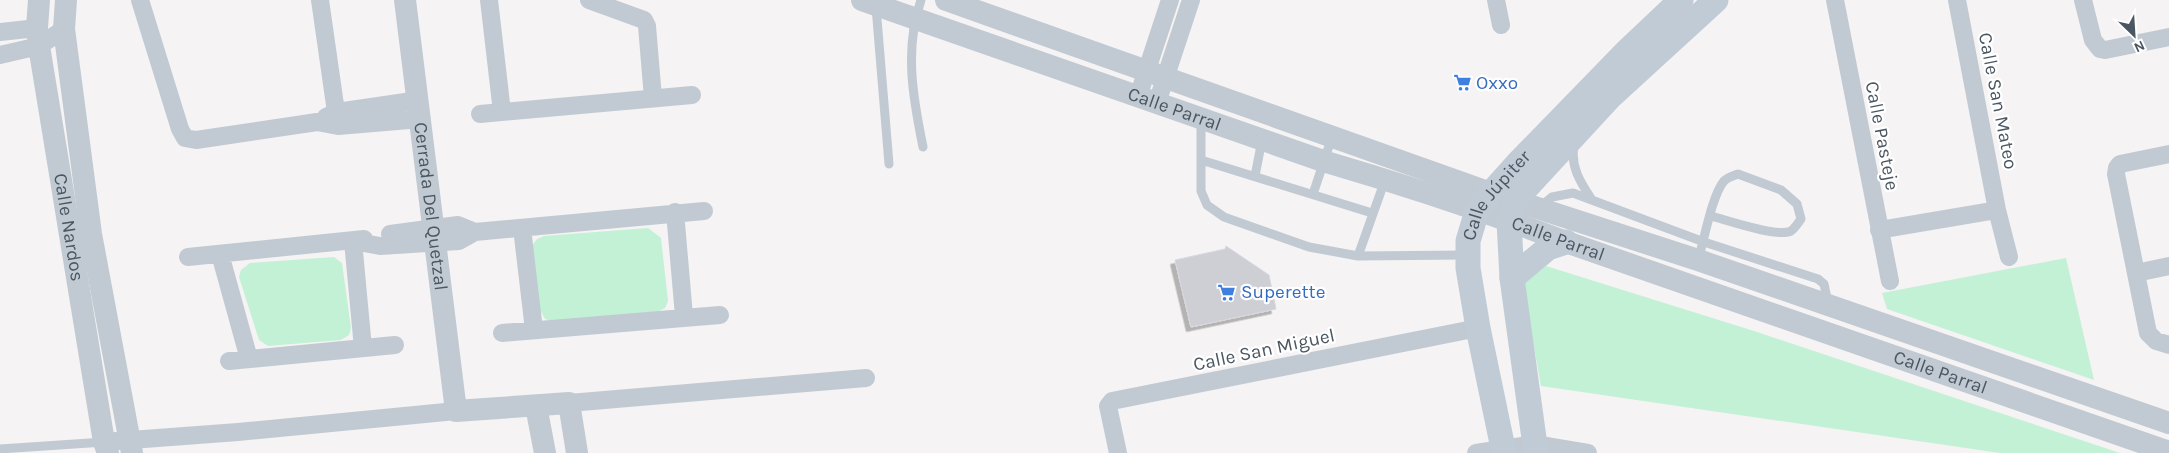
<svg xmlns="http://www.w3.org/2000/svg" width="2169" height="453" font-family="Karla,sans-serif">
  <defs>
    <filter id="shadow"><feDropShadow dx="-4.5" dy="4.5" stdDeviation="0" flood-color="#0004"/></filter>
  </defs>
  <rect width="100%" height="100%" fill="#f5f3f3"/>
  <path fill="#c3f1d5" d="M648 228 661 238 668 301 665 308 657 312 554 322 545 319 540 310 531 247 537 239 544 236Z
    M334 257 342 263 351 328 349 335 341 340 268 346 259 340 239 277 241 270 250 263Z
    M2066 258 2094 380 1887 309 1882 293Z
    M1546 266 1754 331 2120 453H2000L1541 386 1527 308 1525 282Z"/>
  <path fill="#cdcfd5" stroke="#d7d9de" filter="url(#shadow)" d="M1226 246 1269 275 1276 309 1191 327 1175 260 1225 249Z"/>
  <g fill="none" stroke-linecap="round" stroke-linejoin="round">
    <path stroke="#c1cad2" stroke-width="9" d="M921 0C904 49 913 98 923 147
      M876 7 889 164
      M1201 120V191L1207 205 1224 217 1309 247 1358 256 1465 255
      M1574 146C1570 167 1581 183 1592 200
      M1201 160 1372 213
      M1255 176 1262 140
      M1313 194 1332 137
      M1540 207 1552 197 1573 193 1704 242 1818 279 1824 284 1828 303
      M1358 256 1385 180
      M1698 260C1704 241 1712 195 1724 181 1728 177 1733 176 1738 174L1781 190 1797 204 1801 219C1798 223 1795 228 1791 231 1778 238 1727 220 1711 216
      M0 449 104 442"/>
    <path stroke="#c1cad2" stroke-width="18" d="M140 0 180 129 185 138 196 140 317 122 338 126 421 119
      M320 0 338 126
      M489 0 502 112
      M589 0 644 20 647 26 653 98
      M1496 0 1501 25
      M1835 0 1890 281
      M1957 0 1997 210 2009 257
      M2083 0 2093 40 2100 49 2105 50 2169 37
      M0 32 37 28
      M0 55 39 46 64 29
      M1138 97 1170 0
      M1157 103 1191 0
      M480 114 692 95
      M326 117 337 112 419 100
      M2169 154 2120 164 2117 168 2116 174 2148 333 2156 341 2169 345
      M675 212 684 316
      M522 228 534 330
      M1879 230 1997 210
      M390 234 458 225 475 232
      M353 241 380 246 459 241 475 232 704 211
      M353 241 363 348
      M220 254 249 359
      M188 257 364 239
      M2136 273 2169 266
      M502 333 720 315
      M229 361 395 345
      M569 403 866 378
      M104 442 238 432 456 411
      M1118 453 1108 406 1112 401 1478 328
      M1476 453 1534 444 1588 453"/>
    <g stroke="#c1cad2" stroke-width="22">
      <path id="s1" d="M39 0 37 28 39 46 104 442 108 453"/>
      <path d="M66 0 64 29 91 234 132 453"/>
      <path id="s2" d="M405 0 456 411 569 403 577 453"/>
      <path id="s3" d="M862 0 1323 161C1405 185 1487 212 1566 242L2169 452"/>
      <path d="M946 0 1491 193 1698 260 2169 423"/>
      <path d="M536 406 545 453"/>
    </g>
    <g stroke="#c1cbd6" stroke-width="25">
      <path d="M1512 278 1548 248 1566 242"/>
      <path id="s4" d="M1504 453 1478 328 1468 268V241L1477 211 1491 193 1517 164 1628 50 1681 0"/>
      <path d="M1536 453 1512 278 1509 221 1515 200 1610 97 1716 0"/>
    </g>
  </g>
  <defs>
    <symbol id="supermarket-bare" viewBox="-9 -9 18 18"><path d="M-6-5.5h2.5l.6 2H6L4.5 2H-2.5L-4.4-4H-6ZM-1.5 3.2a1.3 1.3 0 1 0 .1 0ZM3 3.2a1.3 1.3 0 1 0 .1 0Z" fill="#3f7fe0" stroke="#fff" stroke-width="2.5" paint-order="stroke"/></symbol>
  </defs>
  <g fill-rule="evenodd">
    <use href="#supermarket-bare" x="1450" y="70" width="25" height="25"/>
    <use href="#supermarket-bare" x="1214" y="280" width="25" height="25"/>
  </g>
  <g text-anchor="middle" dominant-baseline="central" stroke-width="4.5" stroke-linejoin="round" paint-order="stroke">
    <g font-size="19" fill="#366cbe" stroke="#fff" text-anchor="start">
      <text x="1476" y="83">Oxxo</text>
      <text x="1241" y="292">Superette</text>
    </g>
    <g font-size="19" fill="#4a5661" stroke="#fff">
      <text transform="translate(1998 101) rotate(79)">Calle San Mateo</text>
      <text stroke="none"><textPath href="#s3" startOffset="331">Calle Parral</textPath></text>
      <text transform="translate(1882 136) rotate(79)">Calle Pasteje</text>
      <text stroke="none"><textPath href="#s4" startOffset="270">Calle Júpiter</textPath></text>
      <text stroke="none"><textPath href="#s2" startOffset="208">Cerrada Del Quetzal</textPath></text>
      <text stroke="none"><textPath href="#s1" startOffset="230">Calle Nardos</textPath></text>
      <text stroke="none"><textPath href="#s3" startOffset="736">Calle Parral</textPath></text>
      <text transform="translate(1264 350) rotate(-12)">Calle San Miguel</text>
      <text stroke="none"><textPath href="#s3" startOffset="1141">Calle Parral</textPath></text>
    </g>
  </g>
  <g transform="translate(2134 35) rotate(155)" stroke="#ffffff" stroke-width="4" paint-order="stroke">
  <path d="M0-4L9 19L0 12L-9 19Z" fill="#4a5661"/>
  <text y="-8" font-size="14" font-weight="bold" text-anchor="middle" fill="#4a5661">N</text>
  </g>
</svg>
